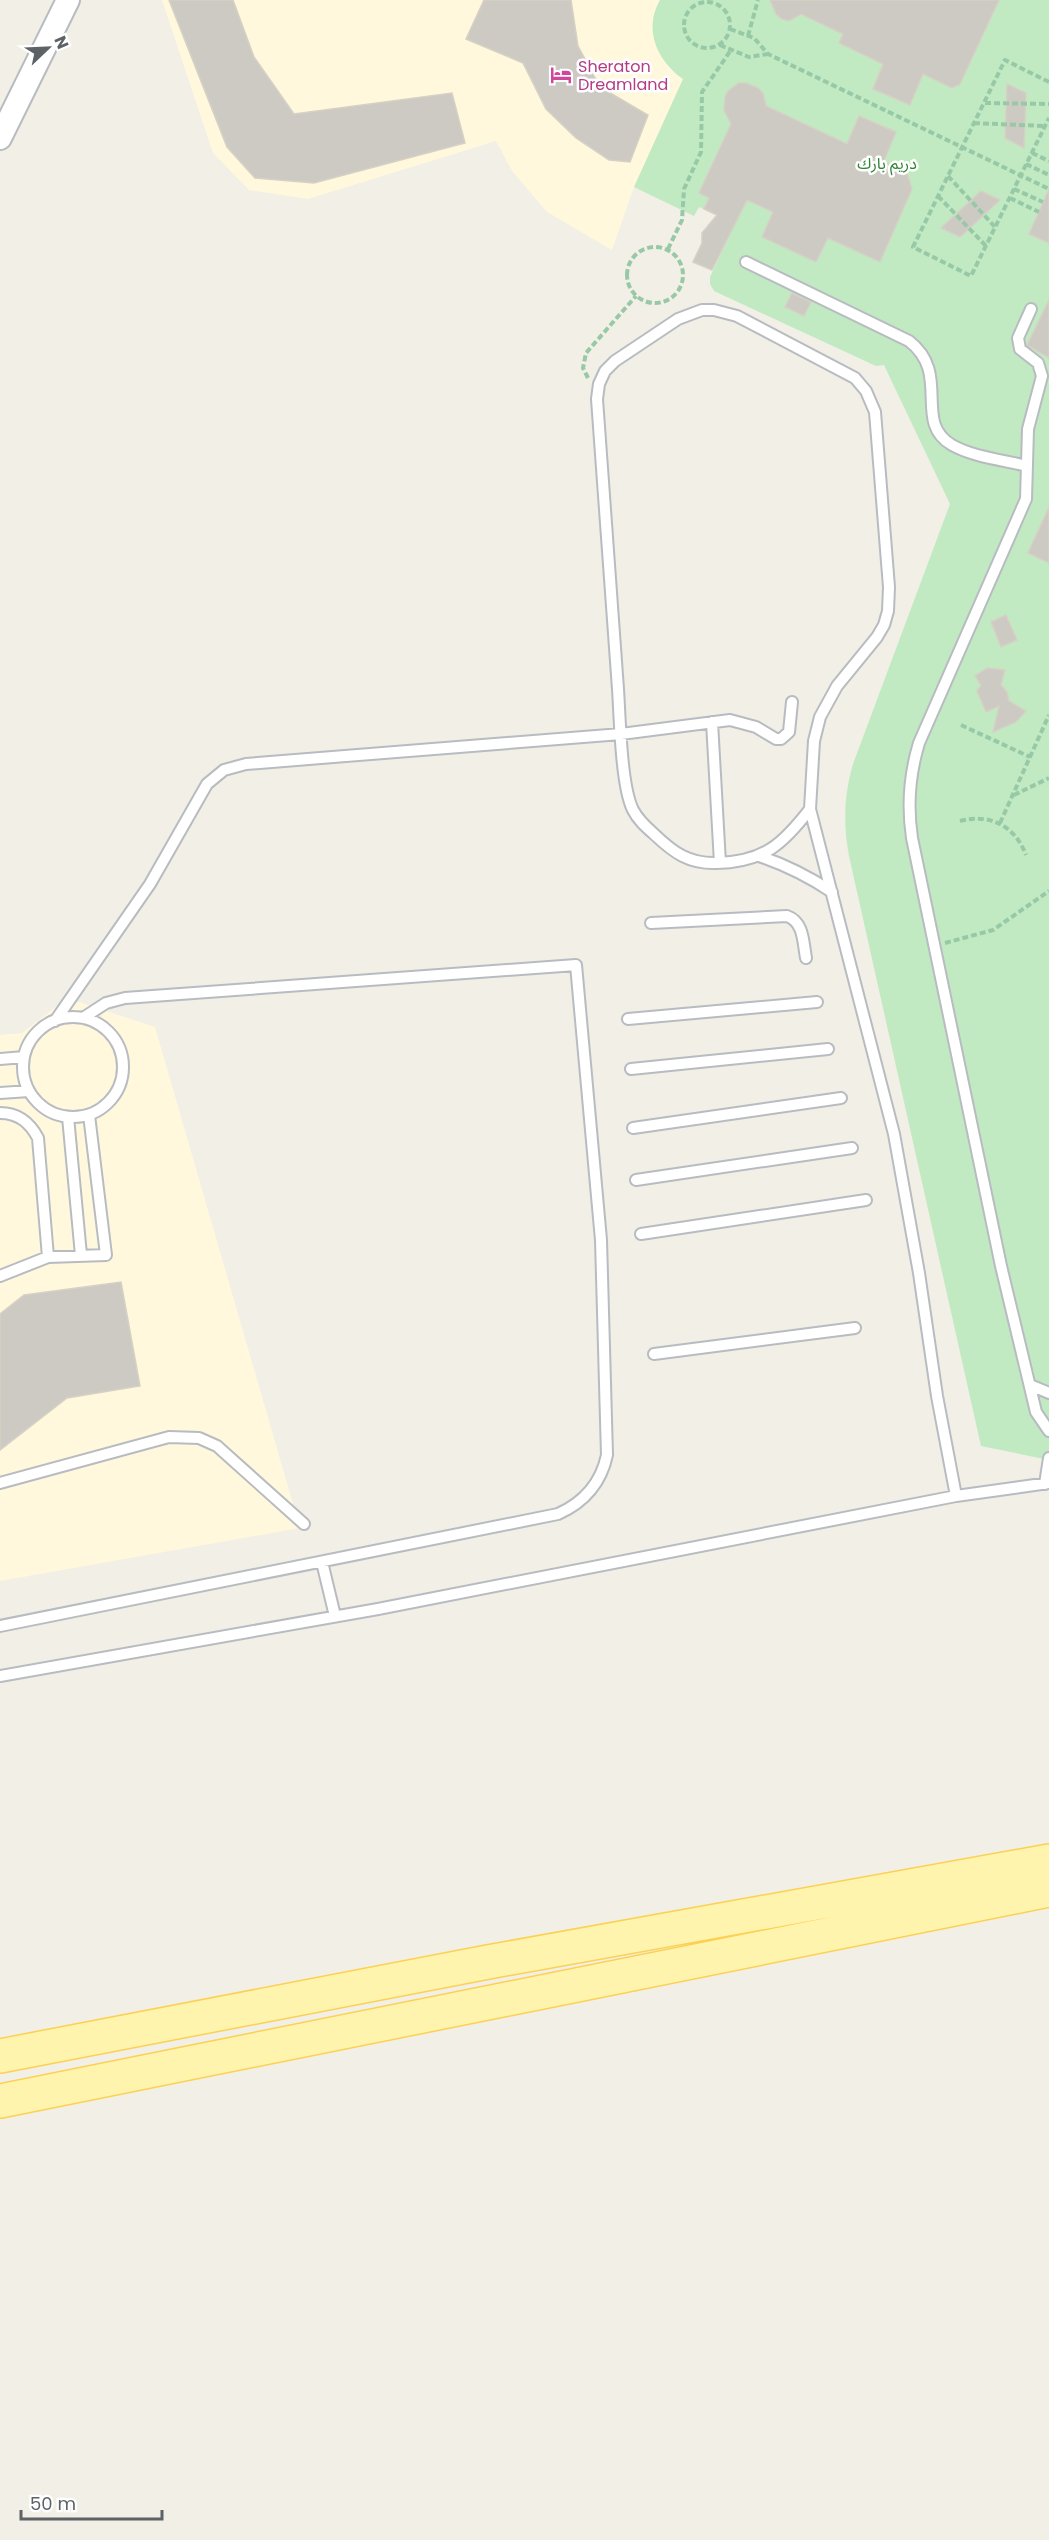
<svg xmlns="http://www.w3.org/2000/svg" width="1049" height="2540" font-family="Poppins,'Noto Sans Arabic',sans-serif">
  <rect width="100%" height="100%" fill="#f1efe6"/>
  <path fill="#fff8dd" d="M162 0H660L654 15 673 72 683 79 634 187 612 250 547 212 512 171 496 141 308 199 249 190 213 153Z
    M67 998 155 1027 300 1528 0 1581V1035L22 1033Z"/>
  <path fill="#c1eac2" d="M660 0H1049V1460L981 1446 849 856C843 824 844 795 853 764L950 504 884 365 876 366 714 291 710 284V277L735 224 699 207 694 216 634 187 683 79C657 60 643 30 660 0Z"/>
  <path fill="#cccac3" stroke="#d6d1c4" stroke-width="1.5" d="M169 0H233L254 57 294 114 452 93 465 143 314 183 255 178 227 147Z
    M484 0H571L578 46 600 87 648 115 630 162 609 160 576 138 546 109 523 63 466 39Z
    M770 0H999L960 84 952 88 923 74 910 105 873 89 883 64 839 43 843 34 801 14 789 21 782 19 776 14Z
    M739 83H746L758 88 763 93 766 106 847 144 859 116 896 132 884 161 907 173 912 189 880 262 828 238 816 262 762 237 773 212 747 200 712 270 693 262 702 243V233L717 215 704 209 709 198 699 193 731 124 724 110 725 97 728 91Z
    M1007 84 1026 93 1024 148 1005 138Z
    M1049 189V243L1029 234Z
    M981 191 1000 200 960 237 941 228Z
    M792 293 811 302 804 316 785 307Z
    M1049 300V358L1027 345Z
    M1049 507V563L1028 553Z
    M1006 615 1017 640 1001 647 991 622Z
    M987 668 1005 670 1001 685 1007 692 1009 701 1026 711 1016 722 993 732 999 706 986 712 977 691 981 685 975 676Z
    M121 1282 140 1386 67 1398 0 1450V1314L24 1295Z"/>
  <g fill="none" stroke-linecap="round" stroke-linejoin="round">
    <defs>
      <path id="service" d="M746 262 909 341C952 374 912 422 952 445 973 457 1003 460 1027 466
        M1031 309 1018 338 1020 349 1038 363 1042 376 1028 429 1026 499 919 743C909 776 907 805 912 838L1001 1266 1036 1412 1049 1431
        M712 722 720 863
        M810 809C783 844 764 862 717 863 689 864 674 853 654 834 646 827 638 820 633 810 621 786 620 719 618 689 611 592 604 496 597 399L599 384 605 371 615 361 678 319 702 310H714L737 316 855 378 866 391 875 412 889 587 888 611 884 625 877 637 837 686 820 717 814 741 810 809 894 1134 919 1273 937 1396 956 1496
        M759 856C786 865 808 876 832 892
        M651 923 787 916C804 922 803 942 806 958
        M23 1067a50 50 0 1 1 100 0a50 50 0 1 1-100 0Z
        M628 1019 817 1002
        M55 1021 150 884 207 784 224 770 246 764 621 734 730 720 756 727 776 739H781L789 732 792 702
        M0 1059 24 1057
        M631 1069 828 1049
        M0 1093 29 1091
        M0 1113C19 1113 30 1123 38 1138L48 1257
        M68 1117 81 1255
        M633 1128 841 1098
        M636 1180 852 1148
        M641 1234 866 1200
        M0 1276 48 1257 106 1255 89 1115
        M654 1354 855 1328
        M1030 1385 1049 1393
        M0 1483 169 1437 199 1438 217 1446 304 1524
        M1045 1484 1049 1458
        M322 1562 335 1616
        M0 1626 558 1514C585 1502 601 1483 607 1455L601 1240 576 965 125 998 106 1003 83 1018
        M0 1676 378 1609 956 1496 1049 1483"/>
      <path id="minor" d="M0 138 68 0"/>
      <path id="primary" d="M0 2056 488 1962 1049 1861
        M0 2101 1049 1890"/>
    </defs>
    <use href="#service" stroke="#b8bcc0" stroke-width="14"/>
    <use href="#minor" stroke="#b8bcc0" stroke-width="26"/>
    <use href="#primary" stroke="#fcd153" stroke-width="36"/>
    <path stroke="#98c9a7" stroke-width="4" stroke-dasharray="6 3" stroke-linecap="butt" d="M684 25a23 23 0 1 1 46 0a23 23 0 1 1-46 0Z
      M730 29 754 38 768 54 1049 189
      M748 36 758 0
      M720 45 749 57 768 54
      M1049 82 1005 60 913 247 971 276 1049 118
      M985 103 1049 104
      M974 123 1045 126
      M1032 153 1049 161
      M1026 164 1049 175
      M948 176 995 227
      M1014 189 1043 202
      M938 196 986 246
      M1010 198 1039 212
      M627 275a28 28 0 1 1 56 0a28 28 0 1 1-56 0Z
      M668 249 682 220 684 189 701 152 702 92 731 50
      M588 378 583 368 586 353 636 296
      M961 725 1030 757
      M1014 795 1049 778
      M960 821C990 813 1015 826 1026 855
      M1000 823 1049 715
      M945 943 993 930 1049 891"/>
    <use href="#service" stroke="#fff" stroke-width="10"/>
    <use href="#minor" stroke="#fff" stroke-width="22"/>
    <use href="#primary" stroke="#fff4ad" stroke-width="33"/>
  </g>
  <defs>
    <symbol id="hotel-bare" viewBox="-9 -9 18 18"><path d="M-6-4.5h1.5V1H6V5H4.5V3h-9V5H-6ZM-4 0a1.8 1.8 0 1 1 3.6 0ZM.5 0V-2.5h3Q6-2.5 6 0Z" fill="#d1479c" stroke="#fff" stroke-width="2.5" paint-order="stroke"/></symbol>
  </defs>
  <g fill-rule="evenodd">
    <use href="#hotel-bare" x="546" y="60" width="30" height="30"/>
  </g>
  <g text-anchor="middle" dominant-baseline="central" stroke-width="5" stroke-linejoin="round" paint-order="stroke">
    <g font-size="16" fill="#b23c85" stroke="#fff" text-anchor="start">
      <text x="578" y="66">Sheraton<tspan x="578" dy="18">Dreamland</tspan></text>
    </g>
    <g font-size="16" fill="#2e8634" stroke="#fff">
      <text x="887" y="163">دريم بارك</text>
    </g>
  </g>
  <g transform="translate(48 48) rotate(67)" stroke="#ffffff" stroke-width="4.5" paint-order="stroke">
  <path d="M0-4.5L10 22L0 15L-10 22Z" fill="#5d6267"/>
  <text y="-9" font-size="16" font-weight="bold" text-anchor="middle" fill="#5d6267">N</text>
  </g>
  <path d="M21 2510v9h141v-9" fill="none" stroke="#5d6267" stroke-width="3"/>
  <text x="30" y="2510" font-size="18" fill="#5d6267" stroke="#ffffff" stroke-width="4.5" paint-order="stroke">50 m</text>
</svg>
